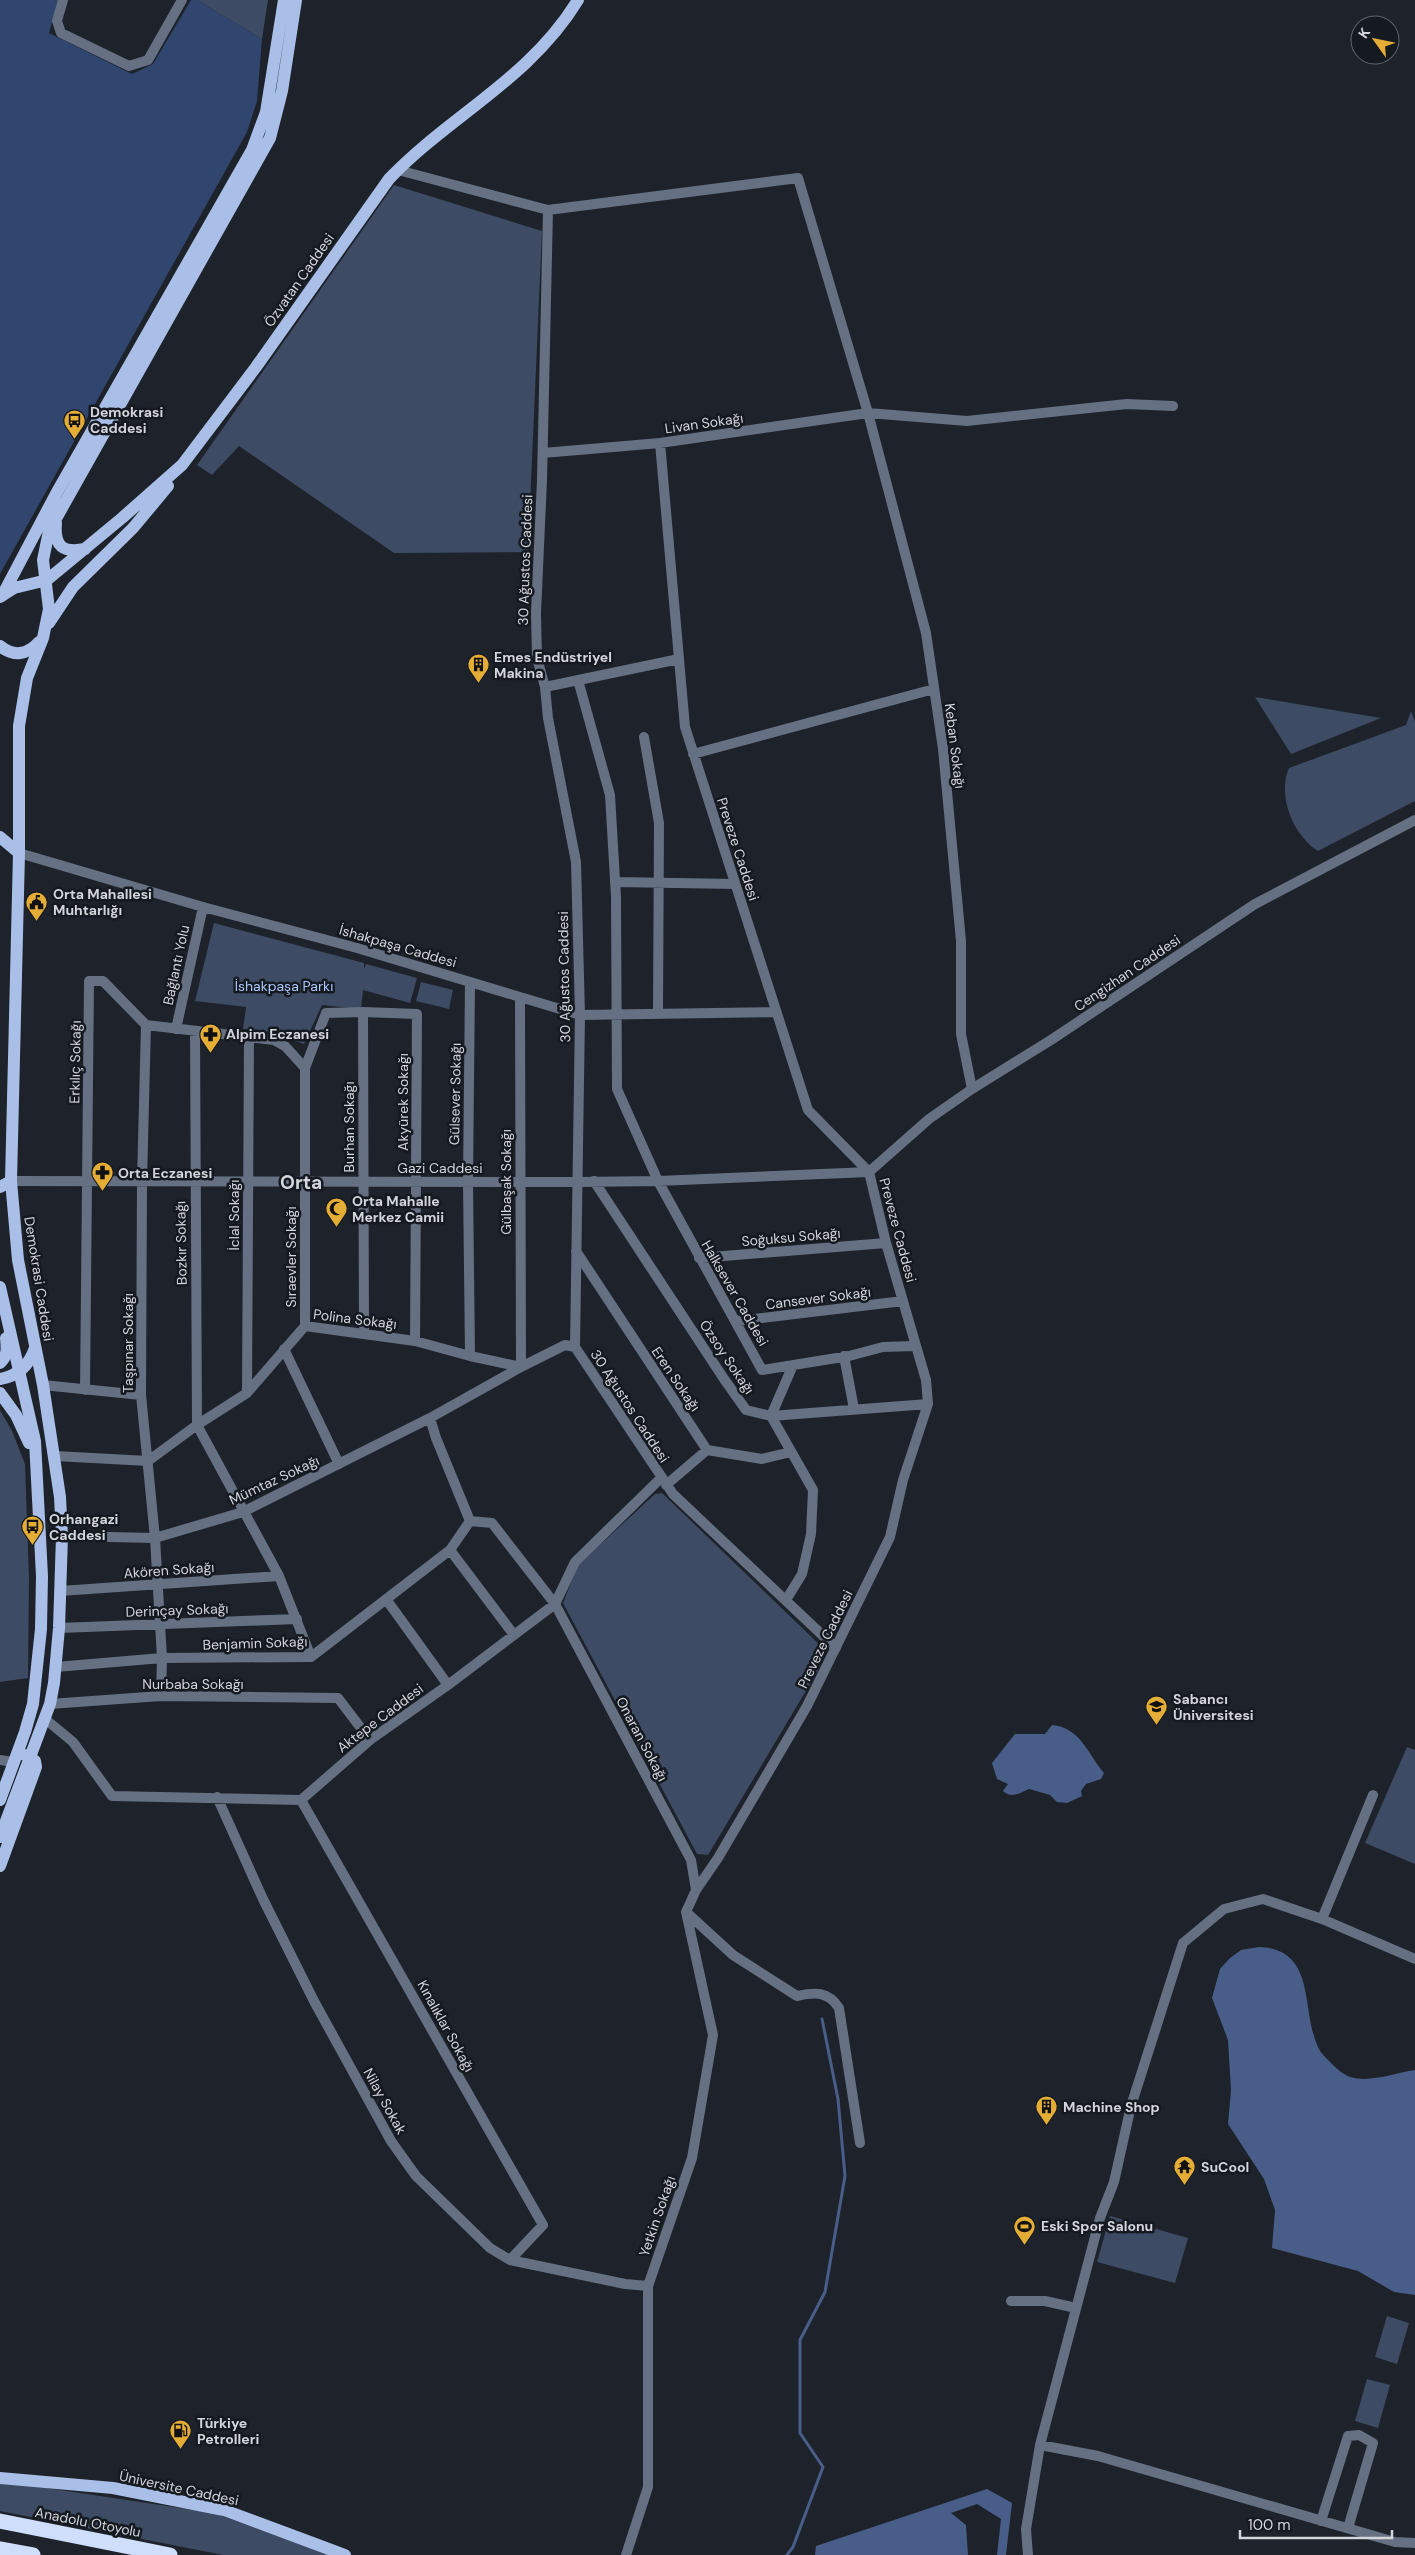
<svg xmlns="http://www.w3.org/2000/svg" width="1415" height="2555" font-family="'DM Sans',sans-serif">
  <rect width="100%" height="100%" fill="#1e222a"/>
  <path fill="#3d4b64" d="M197 0H268L262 39Z
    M394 185 542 231 528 552 394 553 239 446 212 475 197 465Z
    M1255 697 1381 718 1291 754Z
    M1411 711 1415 721V801L1318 851C1293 835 1277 796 1289 768L1406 725Z
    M214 923 364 963V969L366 964 417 978 410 1003 363 990 361 1009 322 1005 304 1044 263 1031 243 1029 246 1007 195 1001Z
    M421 982 453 990 449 1009 416 1001Z
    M0 1410 12 1431 25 1464 29 1578 28 1678 0 1682Z
    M662 1493 821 1646 819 1669 708 1855 697 1854 563 1603 578 1565 655 1494Z
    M1407 1747 1415 1750V1864L1365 1843Z
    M1110 2216 1188 2238 1175 2283 1097 2262Z
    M1387 2316 1409 2323 1397 2364 1375 2357Z
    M1367 2379 1390 2385 1378 2428 1355 2421Z
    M0 2481 214 2513 329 2555H223L0 2511Z"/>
  <path fill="#31466e" d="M0 0H58L49 33 132 74 153 64 191 0H197L262 39 257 101 247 132 0 574Z"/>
  <path fill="#485e88" d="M1052 1725C1081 1728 1087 1753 1104 1773L1101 1779 1086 1784 1081 1791 1082 1796 1067 1803 1057 1802 1050 1795 1029 1789C1020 1793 1011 1799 1003 1791L1008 1784 997 1779 992 1763 1015 1734H1045Z
    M1259 1947C1318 1949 1300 2012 1319 2049 1322 2055 1328 2059 1332 2064 1337 2069 1344 2075 1350 2077 1370 2083 1395 2073 1415 2070V2295L1394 2292 1358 2271 1272 2248 1275 2210 1264 2179 1228 2124 1231 2090 1228 2040 1212 1998 1220 1969 1230 1958 1241 1950Z
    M987 2489 1012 2503 1006 2555H997L1001 2519 977 2504 951 2513 966 2525 968 2555H815L816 2546Z"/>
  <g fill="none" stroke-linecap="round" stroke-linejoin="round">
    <path stroke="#485e88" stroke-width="3" d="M787 2555 793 2547 823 2467 800 2433V2340L825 2292 845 2176 838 2099 822 2019"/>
    <path stroke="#657083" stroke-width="10" d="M63 0 57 21 61 33 129 66 148 60 182 0
      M398 170 548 210 798 178 868 413 967 421 1127 404 1173 406
      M548 210 542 480 536 613 537 658 545 687 548 718 576 862 580 1015 575 1347 673 1494 836 1648
      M543 453 660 443 868 413 926 633 943 749 961 941V1034L972 1089
      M578 680 610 795 616 897 617 1089 658 1181 762 1370 849 1356 883 1347 915 1346
      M545 687 679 659
      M644 737 659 823 658 1014
      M693 754 934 689
      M19 853 203 907 357 948 580 1015 776 1012
      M615 882 735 884
      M363 1012 364 1332
      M146 1025 142 1181 141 1395 155 1538 162 1658 161 1696
      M176 1029 203 907
      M195 1031 197 1425 279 1576 311 1657
      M11 1181 577 1182 658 1181 869 1172 929 1119 972 1089 1051 1040 1255 904 1415 820
      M594 1181 724 1379 746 1410 771 1416 813 1490 811 1534 802 1574 786 1600
      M576 1251 707 1450 762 1459 791 1452
      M699 1258 886 1243
      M737 1321 903 1301
      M305 1326V1068L326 1013 363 1012 417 1014 415 1341
      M284 1349 339 1464
      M470 1356 468 1182 470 982
      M844 1356 854 1409
      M793 1365 771 1416 928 1404
      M43 1385 141 1395
      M85 1390 89 981H103L146 1025 274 1040 285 1046 305 1068
      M247 1393 249 1037
      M430 1418 436 1438 470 1521 450 1550 514 1635
      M55 1456 148 1461 197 1425 247 1393 305 1326 415 1341 470 1356 521 1367 565 1345 575 1347
      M666 1485 707 1450
      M470 1521 492 1523 555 1604 691 1860 696 1890
      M62 1536 155 1538 243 1512 430 1418 521 1367 520 997
      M60 1591 279 1576
      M386 1599 448 1685
      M59 1628 297 1619
      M56 1667 162 1658 311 1657 450 1550
      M50 1704 161 1696 338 1698 370 1740
      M44 1718 73 1742 112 1796 301 1800 370 1740 448 1685 555 1604 575 1562 661 1478
      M0 1760 13 1762
      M217 1797 263 1899 315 2003 391 2141 416 2176 490 2248 510 2260 625 2284 648 2286
      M301 1800 543 2225 510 2260
      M686 1912 733 1955 797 1996C815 1992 828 1991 839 2008L860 2143
      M1322 1919 1373 1795
      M1011 2301H1045L1076 2308
      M1040 2445 1100 2218 1114 2182 1131 2106 1183 1943 1224 1909 1263 1899 1322 1919 1415 1959
      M1321 2521 1348 2436 1359 2435 1373 2443 1348 2528
      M626 2555 648 2487V2286L692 2158 713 2035 686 1912 696 1890 718 1858 807 1706 890 1537 903 1480 928 1404 926 1380 886 1243 869 1172 808 1110 685 727 660 443
      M1028 2555 1026 2529 1040 2445 1098 2456 1395 2542 1415 2543"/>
    <path stroke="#a9bfe7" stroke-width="12" d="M56 523C54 547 63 553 85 549
      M2 596 57 492 252 150 266 112 284 0
      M0 597 14 588 47 580 122 518 182 465 256 367 389 179C450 115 530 79 578 0
      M49 623 73 587 133 528 168 486
      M0 646C14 657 27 655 39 642
      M0 837 19 853
      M0 1187 11 1181
      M0 1287 35 1441 42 1576 41 1629 33 1704 25 1732 0 1800
      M0 1363C8 1356 7 1348 6 1338
      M0 1379C18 1376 29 1366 35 1348
      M0 1393 16 1415 29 1443
      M0 1837 50 1704 54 1683 59 1628 62 1536 60 1497 43 1385 18 1260 11 1181 19 853V726L27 678 43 638 49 609 43 560 49 531 270 138 282 91 296 0
      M0 1866 36 1767 35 1761 25 1755
      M0 2478 113 2488 224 2510 345 2555"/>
    <path stroke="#cedefb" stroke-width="15" d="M0 2521 170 2555
      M0 2549 33 2555"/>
  </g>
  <defs>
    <symbol id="bus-pin" viewBox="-11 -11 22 30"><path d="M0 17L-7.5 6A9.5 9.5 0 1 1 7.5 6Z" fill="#e4ad35" stroke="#151920"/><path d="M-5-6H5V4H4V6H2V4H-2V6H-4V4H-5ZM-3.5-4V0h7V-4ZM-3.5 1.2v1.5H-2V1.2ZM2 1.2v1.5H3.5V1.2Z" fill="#111"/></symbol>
    <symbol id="building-pin" viewBox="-11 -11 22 30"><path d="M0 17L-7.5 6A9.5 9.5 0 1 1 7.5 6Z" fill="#e4ad35" stroke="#151920"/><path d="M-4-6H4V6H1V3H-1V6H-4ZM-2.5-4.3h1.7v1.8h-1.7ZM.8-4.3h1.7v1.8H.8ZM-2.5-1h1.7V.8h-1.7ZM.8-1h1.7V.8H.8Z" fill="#111"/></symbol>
    <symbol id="civic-pin" viewBox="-11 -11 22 30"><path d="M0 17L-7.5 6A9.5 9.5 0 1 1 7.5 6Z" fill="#e4ad35" stroke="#151920"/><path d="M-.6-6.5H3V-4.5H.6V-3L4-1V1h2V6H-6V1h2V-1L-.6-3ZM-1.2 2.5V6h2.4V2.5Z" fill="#111"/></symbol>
    <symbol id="pharmacy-pin" viewBox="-11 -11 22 30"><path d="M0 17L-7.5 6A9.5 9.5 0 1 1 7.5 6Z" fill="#e4ad35" stroke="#151920"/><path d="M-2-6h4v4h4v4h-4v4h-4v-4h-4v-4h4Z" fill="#111"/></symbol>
    <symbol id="mosque-pin" viewBox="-11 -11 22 30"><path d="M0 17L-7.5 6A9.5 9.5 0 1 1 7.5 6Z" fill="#e4ad35" stroke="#151920"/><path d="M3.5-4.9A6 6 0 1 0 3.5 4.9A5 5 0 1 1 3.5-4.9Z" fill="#111"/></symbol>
    <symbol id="university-pin" viewBox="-11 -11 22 30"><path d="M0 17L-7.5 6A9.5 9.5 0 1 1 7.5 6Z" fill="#e4ad35" stroke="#151920"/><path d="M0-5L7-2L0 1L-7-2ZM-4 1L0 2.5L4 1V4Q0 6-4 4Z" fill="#111"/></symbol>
    <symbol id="temple-pin" viewBox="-11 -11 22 30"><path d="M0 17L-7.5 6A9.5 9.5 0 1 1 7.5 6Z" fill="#e4ad35" stroke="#151920"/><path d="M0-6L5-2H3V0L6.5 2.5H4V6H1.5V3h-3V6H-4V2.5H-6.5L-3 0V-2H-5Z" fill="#111"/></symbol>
    <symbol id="stadium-pin" viewBox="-11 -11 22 30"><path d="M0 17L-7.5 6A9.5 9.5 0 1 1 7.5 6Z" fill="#e4ad35" stroke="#151920"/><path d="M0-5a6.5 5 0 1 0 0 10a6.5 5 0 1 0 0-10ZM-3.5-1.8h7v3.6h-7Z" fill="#111"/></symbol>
    <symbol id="fuel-pin" viewBox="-11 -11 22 30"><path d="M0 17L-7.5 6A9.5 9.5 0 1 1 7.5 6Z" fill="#e4ad35" stroke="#151920"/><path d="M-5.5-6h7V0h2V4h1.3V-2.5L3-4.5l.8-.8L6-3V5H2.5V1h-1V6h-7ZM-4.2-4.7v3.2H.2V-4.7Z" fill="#111"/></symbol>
  </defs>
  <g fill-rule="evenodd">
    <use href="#bus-pin" x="62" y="408" width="25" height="34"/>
    <use href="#building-pin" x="466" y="652" width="25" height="34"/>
    <use href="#civic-pin" x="24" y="890" width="25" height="34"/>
    <use href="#pharmacy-pin" x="198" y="1022" width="25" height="34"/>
    <use href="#pharmacy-pin" x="90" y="1160" width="25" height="34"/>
    <use href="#mosque-pin" x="324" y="1196" width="25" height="34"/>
    <use href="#bus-pin" x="20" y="1514" width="25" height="34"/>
    <use href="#university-pin" x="1144" y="1694" width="25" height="34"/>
    <use href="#building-pin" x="1034" y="2094" width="25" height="34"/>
    <use href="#temple-pin" x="1172" y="2154" width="25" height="34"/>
    <use href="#stadium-pin" x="1012" y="2214" width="25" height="34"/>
    <use href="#fuel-pin" x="168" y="2418" width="25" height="34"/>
  </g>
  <g text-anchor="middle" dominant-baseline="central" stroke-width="5" stroke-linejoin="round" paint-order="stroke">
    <g font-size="14" fill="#d2d5da" stroke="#151920">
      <text transform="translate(299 280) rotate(-55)">Özvatan Caddesi</text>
      <text transform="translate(704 423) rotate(-8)">Livan Sokağı</text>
      <text transform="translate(525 560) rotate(-88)">30 Ağustos Caddesi</text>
      <text transform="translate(955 746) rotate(83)">Keban Sokağı</text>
      <text transform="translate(738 849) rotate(72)">Preveze Caddesi</text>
      <text transform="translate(398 946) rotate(16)">İshakpaşa Caddesi</text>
      <text transform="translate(176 965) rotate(-78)">Bağlantı Yolu</text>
      <text transform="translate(1127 973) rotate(-34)">Cengizhan Caddesi</text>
      <text transform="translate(564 977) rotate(-91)">30 Ağustos Caddesi</text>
      <text transform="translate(75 1062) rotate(-89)">Erkılıç Sokağı</text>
      <text transform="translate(455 1094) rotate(-89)">Gülsever Sokağı</text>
      <text transform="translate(403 1102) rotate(-90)">Akyürek Sokağı</text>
      <text transform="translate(349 1127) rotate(-90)">Burhan Sokağı</text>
      <text x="440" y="1168">Gazi Caddesi</text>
      <text transform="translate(506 1182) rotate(-90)">Gülbaşak Sokağı</text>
      <text transform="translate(234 1215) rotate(-90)">İclal Sokağı</text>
      <text transform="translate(898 1230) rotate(75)">Preveze Caddesi</text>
      <text transform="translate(791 1237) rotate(-5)">Soğuksu Sokağı</text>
      <text transform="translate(181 1243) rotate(-91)">Bozkır Sokağı</text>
      <text transform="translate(291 1257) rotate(-90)">Sıraevler Sokağı</text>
      <text transform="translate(39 1279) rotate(81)">Demokrasi Caddesi</text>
      <text transform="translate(735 1293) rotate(60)">Halksever Caddesi</text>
      <text transform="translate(818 1298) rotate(-7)">Cansever Sokağı</text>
      <text transform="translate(355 1319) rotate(7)">Polina Sokağı</text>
      <text transform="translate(128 1343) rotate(-90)">Taşpınar Sokağı</text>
      <text transform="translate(727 1357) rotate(56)">Özsoy Sokağı</text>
      <text transform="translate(676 1379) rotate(56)">Eren Sokağı</text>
      <text transform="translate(630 1406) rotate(57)">30 Ağustos Caddesi</text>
      <text transform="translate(274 1480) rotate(-25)">Mümtaz Sokağı</text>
      <text transform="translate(169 1570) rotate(-4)">Akören Sokağı</text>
      <text transform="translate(177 1610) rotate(-2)">Derinçay Sokağı</text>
      <text transform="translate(825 1639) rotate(-64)">Preveze Caddesi</text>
      <text transform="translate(255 1643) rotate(-2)">Benjamin Sokağı</text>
      <text x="193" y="1684">Nurbaba Sokağı</text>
      <text transform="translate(380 1718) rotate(-37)">Aktepe Caddesi</text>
      <text transform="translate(642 1739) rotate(62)">Onaran Sokağı</text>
      <text transform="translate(446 2026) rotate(61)">Kınalıklar Sokağı</text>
      <text transform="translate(385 2101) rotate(61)">Nilay Sokak</text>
      <text transform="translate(657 2216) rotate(-71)">Yetkin Sokağı</text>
      <text transform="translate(179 2488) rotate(12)">Üniversite Caddesi</text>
      <text transform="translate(88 2522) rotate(11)">Anadolu Otoyolu</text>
    </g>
    <g font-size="14" font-weight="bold" fill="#d2d5da" stroke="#151920" text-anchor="start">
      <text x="90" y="412">Demokrasi<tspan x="90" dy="16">Caddesi</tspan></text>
      <text x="494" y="657">Emes Endüstriyel<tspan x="494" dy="16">Makina</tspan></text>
      <text x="53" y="894">Orta Mahallesi<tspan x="53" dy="16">Muhtarlığı</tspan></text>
      <text x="226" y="1034">Alpim Eczanesi</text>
      <text x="118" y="1173">Orta Eczanesi</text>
      <text x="352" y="1201">Orta Mahalle<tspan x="352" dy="16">Merkez Camii</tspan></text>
      <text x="49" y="1519">Orhangazi<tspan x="49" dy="16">Caddesi</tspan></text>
      <text x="1173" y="1699">Sabancı<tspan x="1173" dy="16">Üniversitesi</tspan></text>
      <text x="1063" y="2107">Machine Shop</text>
      <text x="1201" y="2167">SuCool</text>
      <text x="1041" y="2226">Eski Spor Salonu</text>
      <text x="197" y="2423">Türkiye<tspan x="197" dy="16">Petrolleri</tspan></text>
    </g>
    <g font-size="14" fill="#aac8fd" stroke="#151920">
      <text x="284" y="986">İshakpaşa Parkı</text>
    </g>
    <g font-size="19" font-weight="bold" fill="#d2d5da" stroke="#151920">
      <text x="301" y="1182">Orta</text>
    </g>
  </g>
  <g transform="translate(1375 40) rotate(303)"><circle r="24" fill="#151920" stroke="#61646a"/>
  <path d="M0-4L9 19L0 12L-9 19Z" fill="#e4ad35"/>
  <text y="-8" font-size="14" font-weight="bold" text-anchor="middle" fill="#d2d5da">K</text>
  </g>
  <path d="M1240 2530v8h152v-8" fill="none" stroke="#d2d5da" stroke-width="2.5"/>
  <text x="1248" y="2530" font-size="15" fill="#d2d5da" stroke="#151920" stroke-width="4" paint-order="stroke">100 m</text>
</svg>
